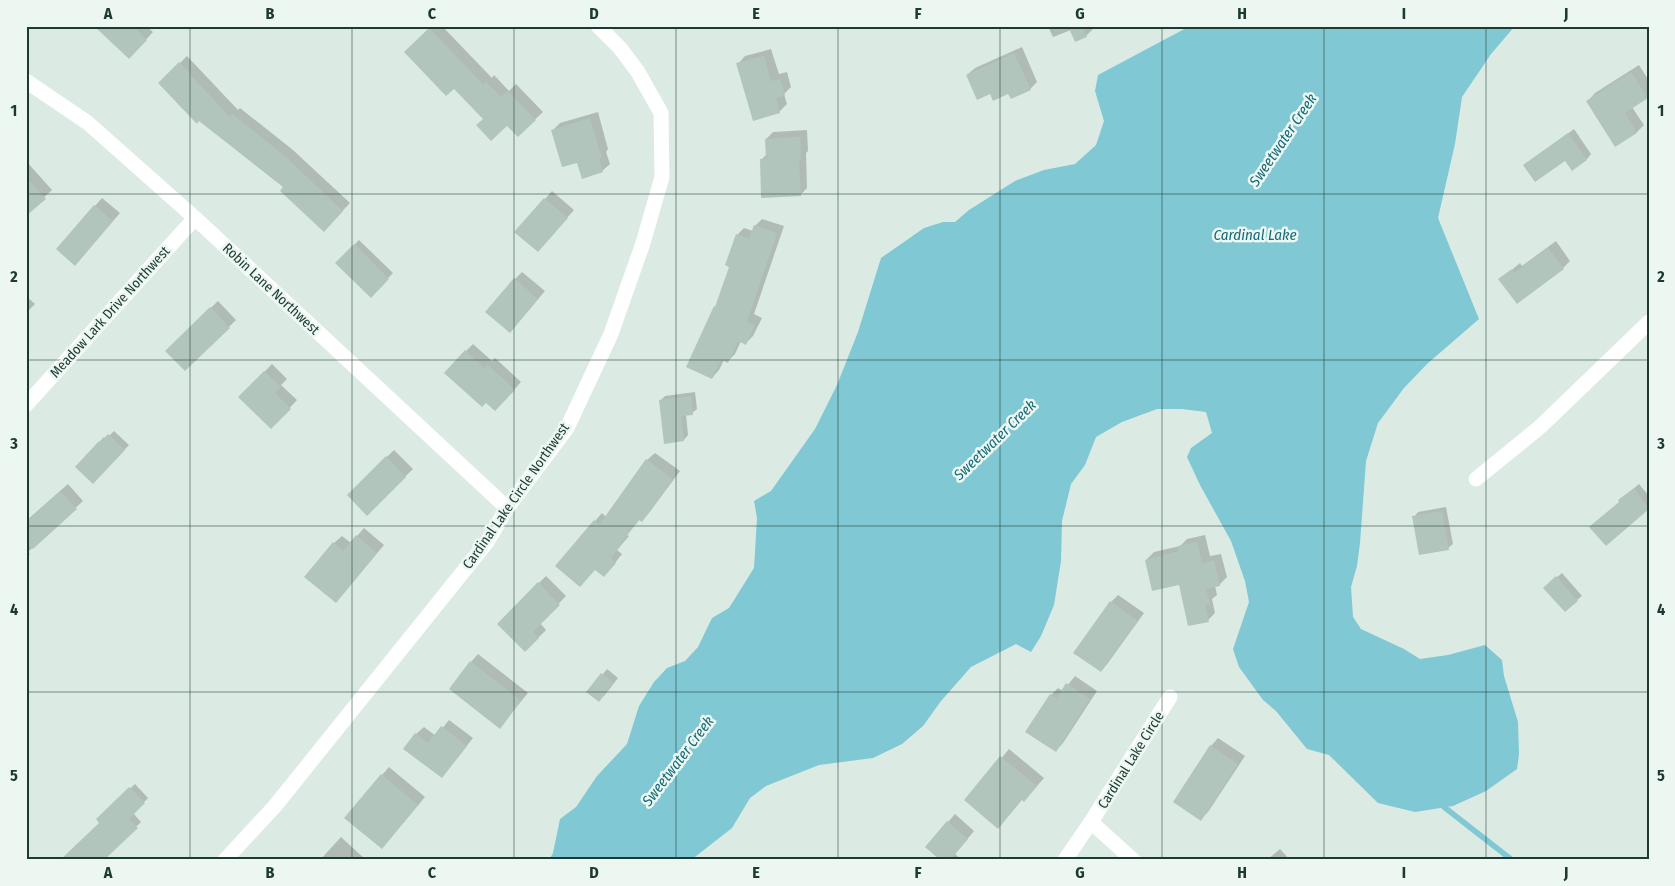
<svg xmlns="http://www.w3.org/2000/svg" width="1675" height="886" font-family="'Fira Sans Condensed',sans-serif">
  <rect width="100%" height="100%" fill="#dceae4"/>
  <path fill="#7fc8d4" d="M1190 26H1515L1491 54 1462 97 1455 144 1438 218 1479 319 1427 364 1404 388 1378 423 1366 461 1360 543 1357 566 1351 587 1353 617 1361 629 1404 649 1420 659 1448 655 1485 645 1502 660 1504 676 1518 722 1519 754 1517 769 1486 791 1453 806 1415 812 1378 803 1329 755 1307 749 1276 711 1263 700 1239 667 1233 649 1249 602 1245 581 1231 541 1200 485 1187 457 1191 448 1212 433 1206 412 1182 409H1157L1122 422 1096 437 1085 465 1071 484 1062 521 1061 561 1054 605 1041 636 1031 652 1016 644 971 667 941 701 923 726 902 744 873 758 819 765 766 786 750 798 732 828 691 860H549L553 853 560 819 576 807 597 776 627 744 639 706 654 682 667 668 685 661 698 647 712 618 729 608 754 568 757 518 754 501 771 491 815 429 837 385 858 332 881 258 924 228 943 222H955L969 210 1015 181 1044 170 1075 164 1096 145 1104 121 1095 91 1098 75Z"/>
  <path fill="#0003" d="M96 26H146L153 32 129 58Z
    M433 26H442L492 78 494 75 509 91 516 84 543 112 518 135 507 124 484 119 454 87 406 52Z
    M1048 26H1093L1094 28 1086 36 1075 41 1071 30 1053 37Z
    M1022 47 1037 82 1030 89 990 93 967 75 975 68Z
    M771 49 779 74 787 72 791 87 784 94 787 104 779 112 738 64 745 56Z
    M187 56 238 110 240 108 293 150 350 203 331 223 285 187 160 83Z
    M1639 65 1649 81V96L1632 107 1644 125 1637 132 1616 145 1588 101 1595 93Z
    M598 112 608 149 606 152 610 164 602 171 578 161 553 130 560 123Z
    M1574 129 1591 154 1587 159 1572 169 1565 159 1525 165Z
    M807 130 808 151 806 153 807 188 800 195 761 160 767 154 766 139 773 132Z
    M26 161 52 190 26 214Z
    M552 191 574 210 538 251 516 232Z
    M102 198 120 213 82 257 57 249Z
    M762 219 784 226 754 314 762 318 753 336 746 343 741 341 735 354 728 361 724 360 719 370 712 378 715 307 717 304 731 266 737 235 744 228 753 231 755 226Z
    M359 240 393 273 371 296 337 263Z
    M1556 241 1570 261 1563 268 1500 280 1520 263 1522 266Z
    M522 272 545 291 517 324 515 279Z
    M26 296 35 304 26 313Z
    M218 301 236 320 185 370 166 351Z
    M473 344 492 361 495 358 521 382 503 402 466 351Z
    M272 364 287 379 281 385 297 400 271 428 240 397Z
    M695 392 697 409 692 413 686 414 688 435 684 440 660 401 665 396Z
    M114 431 129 445 93 482 76 466 104 437 106 439Z
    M394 450 413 469 367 514 348 495Z
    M655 453 680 471 649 513 642 520 640 519 627 535 629 536 617 550 622 554 611 568 595 521 602 513 606 517 647 460Z
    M68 484 83 501 28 552 30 554 26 557V521Z
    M1639 484 1649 496V507L1632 521 1620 500Z
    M1446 507 1453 544 1448 548 1414 517 1418 512Z
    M364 528 384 545 343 594 334 543 342 536 351 543Z
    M1205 535 1210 556 1221 554 1227 577 1219 585 1215 586 1217 595 1212 599 1215 613 1208 620 1180 583 1146 560 1154 552 1180 546 1187 539Z
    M1562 573 1582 596 1577 600 1550 583Z
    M546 576 566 596 540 623 546 630 525 651 498 624Z
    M1118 595 1144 613 1108 663 1101 671 1111 602Z
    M478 654 528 693 500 727 471 662Z
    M607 669 618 678 604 696 588 692Z
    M1075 676 1097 691 1063 743 1056 751 1051 695 1058 688 1063 691Z
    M449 720 473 738 442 777 416 734 424 727 436 736Z
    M1218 738 1245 756 1208 812 1201 819 1211 746Z
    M1009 749 1044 778 1031 793 1024 801 1022 799 966 801Z
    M389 767 425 797 389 840 382 775Z
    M135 784 148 798 133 813 141 822 105 857 108 860H62L101 823 98 819Z
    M955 814 974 831 955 854 962 860H942L948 822Z
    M341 837 366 860H320Z
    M1280 849 1290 860H1267Z"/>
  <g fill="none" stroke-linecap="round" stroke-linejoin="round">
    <path stroke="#7fc8d4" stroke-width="5.5" d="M1444 807 1512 860"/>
  </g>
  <path fill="#b2c5bd" d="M94 26H133L147 40 129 59Z
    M1068 26H1082L1087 37 1075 42Z
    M429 28 483 84 486 82 501 97 508 91 536 120 518 137 507 126 491 141 476 125 483 119 454 89 446 96 404 52Z
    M1014 53 1031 90 1011 99 1008 94 993 101 990 94 977 100 966 75Z
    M764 56 771 81 780 79 785 95 776 98 780 113 753 121 736 63Z
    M179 62 230 117 232 114 286 157 343 211 324 232 280 191 283 187 199 121 197 124 158 83Z
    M1631 72 1648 98 1625 113 1637 133 1615 147 1586 101Z
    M590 118 602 158H599L603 172 582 179 577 163 562 167 551 130Z
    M1568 133 1587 160 1572 171 1565 161 1535 182 1523 165Z
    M800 137 801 160H799L801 196 761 198 760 159H766L765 139Z
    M26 177 46 199 26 216Z
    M544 198 568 218 538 252 514 232Z
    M94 205 113 221 75 266 56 249Z
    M754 225 777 233 747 322 755 325 746 345 738 341 728 363 721 360 712 379 686 367 714 306 715 307 729 267 725 265 736 234 749 239Z
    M354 244 389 279 371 298 335 263Z
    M1548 248 1564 269 1517 304 1498 279 1512 269 1514 273Z
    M514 278 538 299 510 333 485 312Z
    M210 307 230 328 185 371 165 351Z
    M465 350 484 368 487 364 515 390 495 411 486 403 482 407 444 373Z
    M264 371 281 387 275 393 291 409 271 429 238 397Z
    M691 396 693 415 681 416 684 441 664 444 659 400Z
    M108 434 125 450 93 484 75 467 99 441 100 443Z
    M386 456 406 477 367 516 347 495Z
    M646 459 673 479 642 522 639 520 621 543 622 544 611 558 616 563 604 577 595 570 580 587 555 566 594 520 599 525Z
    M1634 488 1649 509 1606 546 1589 527 1619 502 1618 500Z
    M60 491 77 509 33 549 26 542V522Z
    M1442 511 1449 550 1419 555 1412 516Z
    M356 535 377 553 336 603 304 577 333 542 343 551Z
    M1197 542 1202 563 1214 560 1220 586 1206 589 1210 604 1205 605 1209 622 1188 626 1179 585 1152 591 1145 560 1179 551 1178 546Z
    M1556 576 1578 601 1565 612 1543 588Z
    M538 582 560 605 533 632 539 638 525 652 497 624Z
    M1110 601 1138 621 1101 672 1073 653Z
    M470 661 521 701 500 729 449 689Z
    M601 673 614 683 599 702 586 692Z
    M1066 683 1090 699 1056 752 1025 732 1050 694 1057 698Z
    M441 726 467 746 442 778 403 749 415 733 428 743Z
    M1210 745 1238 764 1201 821 1173 802Z
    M1000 756 1037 786 1024 802 1022 800 998 829 964 800Z
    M381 774 418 805 382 849 344 818Z
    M129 787 145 803 129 819 138 828 104 860H60L99 823 96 819Z
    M947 821 968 839 950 860H940L925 847Z"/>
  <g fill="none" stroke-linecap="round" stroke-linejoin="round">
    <path stroke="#fff" stroke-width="15" d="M26 81 88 123 195 218 507 508
      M26 405 195 218
      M1476 479 1540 427 1649 322
      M1091 822 1133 860
      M225 860 275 806 487 542 507 508 567 428 611 334 643 243 662 177 661 113 638 72 620 48 598 26
      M1065 860 1091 822 1170 697"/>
  </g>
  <path fill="none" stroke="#1d3a32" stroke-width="1" stroke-opacity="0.55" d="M190 26V860M352 26V860M514 26V860M676 26V860M838 26V860M1000 26V860M1162 26V860M1324 26V860M1486 26V860M26 194H1649M26 360H1649M26 526H1649M26 692H1649"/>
  <g text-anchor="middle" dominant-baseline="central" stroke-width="5" stroke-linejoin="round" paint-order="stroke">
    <g font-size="14" fill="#1d3a32" stroke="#edf7f2">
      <text transform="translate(271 289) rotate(43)">Robin Lane Northwest</text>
      <text transform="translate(110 312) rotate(-48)">Meadow Lark Drive Northwest</text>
      <text transform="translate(516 496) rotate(-55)">Cardinal Lake Circle Northwest</text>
      <text transform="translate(1131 760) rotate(-58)">Cardinal Lake Circle</text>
    </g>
    <g font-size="15" font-style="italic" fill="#146979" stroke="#edf7f2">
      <text transform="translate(1283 140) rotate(-56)">Sweetwater Creek</text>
      <text x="1255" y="235">Cardinal Lake</text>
      <text transform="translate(995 440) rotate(-44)">Sweetwater Creek</text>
      <text transform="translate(678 761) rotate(-53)">Sweetwater Creek</text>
    </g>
  </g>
  <rect width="1675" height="886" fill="none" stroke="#edf7f2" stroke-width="55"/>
  <rect x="28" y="28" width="1620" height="830" fill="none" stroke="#1d3a32" stroke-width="2"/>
  <g font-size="16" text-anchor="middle" font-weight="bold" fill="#1d3a32">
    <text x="108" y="19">A</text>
    <text x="270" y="19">B</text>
    <text x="432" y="19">C</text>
    <text x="594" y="19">D</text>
    <text x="756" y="19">E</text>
    <text x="918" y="19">F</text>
    <text x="1080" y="19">G</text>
    <text x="1242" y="19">H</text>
    <text x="1404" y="19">I</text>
    <text x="1566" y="19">J</text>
    <text x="14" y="116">1</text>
    <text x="1661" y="116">1</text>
    <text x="14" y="282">2</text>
    <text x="1661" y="282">2</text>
    <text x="14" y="449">3</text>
    <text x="1661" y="449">3</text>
    <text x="14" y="615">4</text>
    <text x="1661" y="615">4</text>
    <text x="14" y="781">5</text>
    <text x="1661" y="781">5</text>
    <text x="108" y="878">A</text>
    <text x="270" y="878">B</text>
    <text x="432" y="878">C</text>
    <text x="594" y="878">D</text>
    <text x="756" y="878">E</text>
    <text x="918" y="878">F</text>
    <text x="1080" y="878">G</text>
    <text x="1242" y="878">H</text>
    <text x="1404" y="878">I</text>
    <text x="1566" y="878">J</text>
  </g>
</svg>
